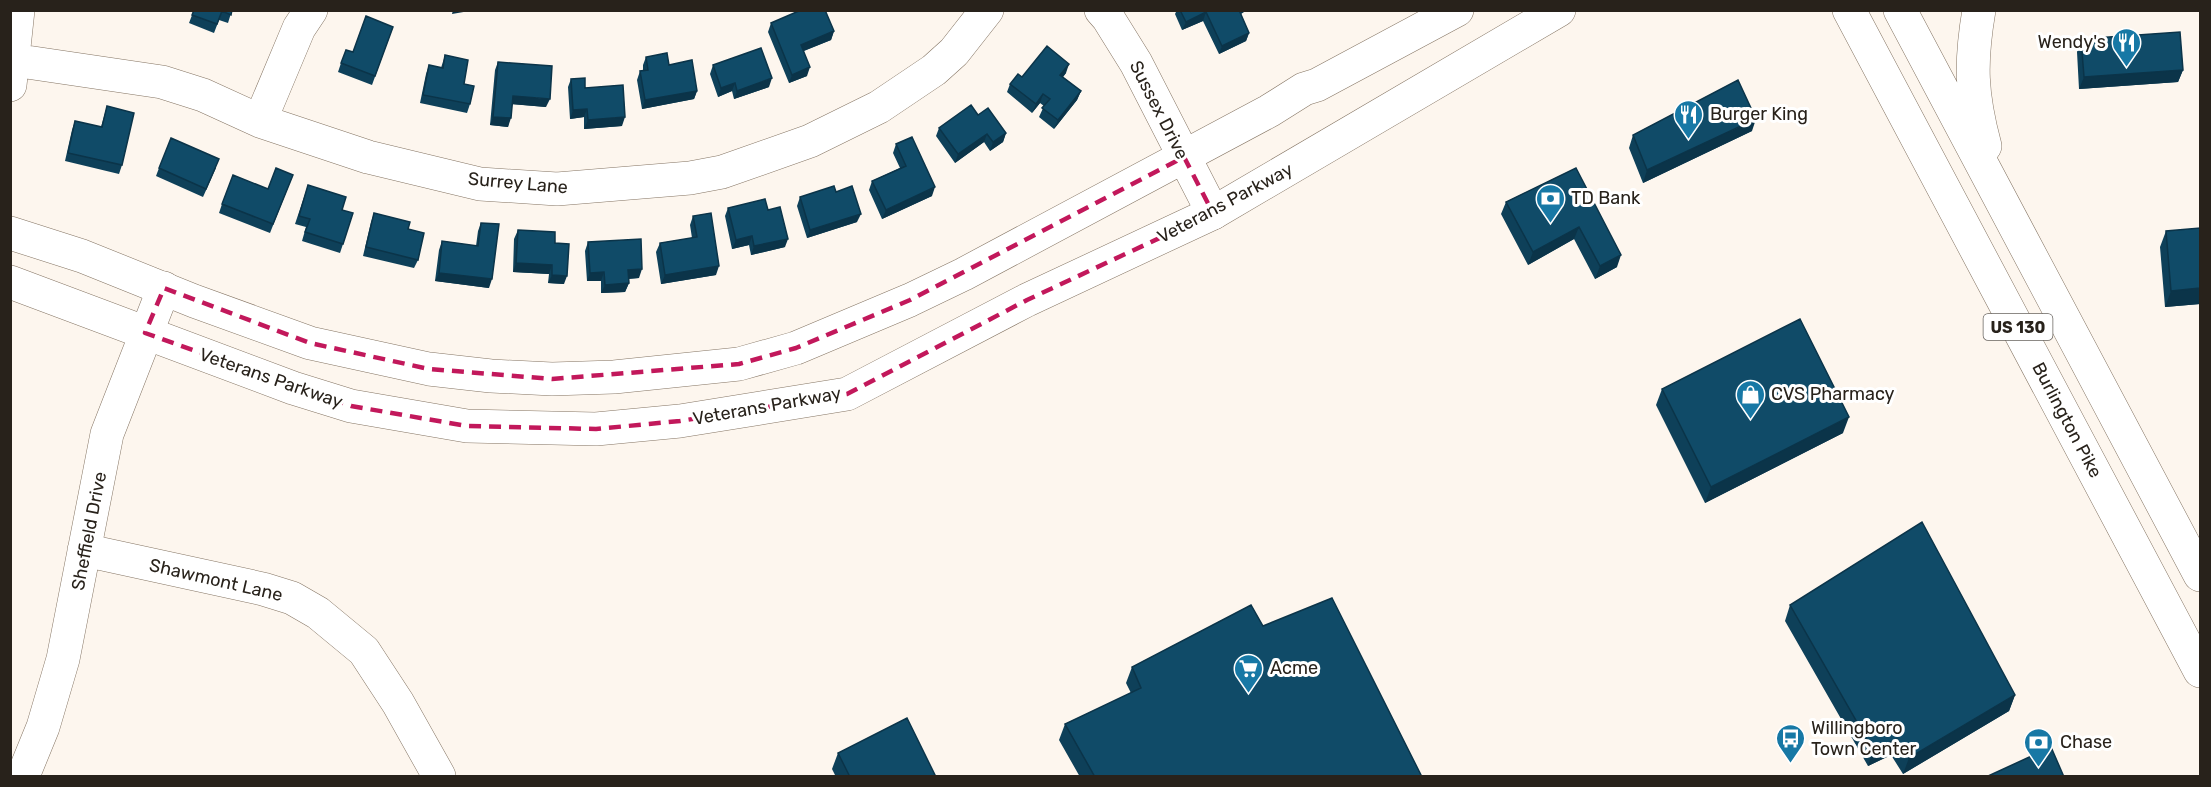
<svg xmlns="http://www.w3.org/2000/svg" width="2211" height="787" font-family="Rubik,sans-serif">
  <rect width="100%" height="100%" fill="#fdf6ee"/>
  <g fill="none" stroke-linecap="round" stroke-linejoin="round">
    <defs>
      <path id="minor" d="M1101 10 1108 18 1136 63 1213 213
        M13 60 162 82 203 95 260 121 368 157 480 184 557 189 690 178 722 172 810 141 879 107 934 70 954 52 987 10
        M10 85 18 10
        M260 121 299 28 311 10
        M84 550 263 589 292 598 318 613 364 651 398 703 439 776
        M23 776 43 727 63 659 107 434 164 288"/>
      <path id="major" d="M10 233 82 256 194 301 310 343 429 369 491 376 552 379 614 377 739 364 796 348 910 300 964 274 1269 111 1304 89 1317 85 1457 10
        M10 282 293 388 351 406 467 426 596 429 680 421 847 394 1027 300 1213 213 1559 10"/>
      <path id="highway" d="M1849 10 2200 671
        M1900 10 2200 575
        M1979 10C1970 63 1971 94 1985 146"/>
    </defs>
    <use href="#minor" stroke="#857564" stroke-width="34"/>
    <use href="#major" stroke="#857564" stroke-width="34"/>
    <use href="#highway" stroke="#857564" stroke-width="34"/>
    <use href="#minor" stroke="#fff" stroke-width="33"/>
    <use href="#major" stroke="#fff" stroke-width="33"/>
    <use href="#highway" stroke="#fff" stroke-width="33"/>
  </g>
  <path fill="#0e4059" d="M194 10H232L228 23 219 20 214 33 189 23Z
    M1177 10H1247L1241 14 1249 33 1246 41 1219 54 1203 21 1182 30 1175 14Z
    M771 23 834 31 831 40 804 51 807 76 789 83 768 32Z
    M393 27 372 85 338 72 341 63 353 52Z
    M2081 39 2183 70 2178 82 2079 89 2077 52Z
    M445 55 464 84 470 104 467 113 420 103 426 74 429 65 441 68Z
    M646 57 669 65 697 91 694 99 642 109 637 80 640 71H643V65Z
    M498 62 546 107 512 104 508 127 490 125 495 70Z
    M713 65 769 87 734 99 732 91 718 97 710 74Z
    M1066 73 1063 77 1081 91 1077 100 1054 129 1039 117 1044 106 1040 103 1032 113 1007 92 1010 84 1022 77Z
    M571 79 585 88 622 126 584 129V117L570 119 568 87Z
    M107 106 122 165 119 174 65 161 72 130 75 121 101 127Z
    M978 115 1006 133 1003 142 990 151 984 142 955 163 936 136 939 128Z
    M1752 131 1643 183 1629 148 1633 135Z
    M896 144 932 196 882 219 869 190 872 181 900 168 893 153Z
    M159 168H216L203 197 156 176Z
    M1576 168 1617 267 1595 279 1574 239 1528 265 1501 214 1506 202Z
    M293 175 270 233 219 213 222 204 268 189Z
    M308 185 342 210 343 244 340 253 302 241 306 227 295 224Z
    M836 192 857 222 807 238 797 206 800 197Z
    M728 208 768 210 785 247 751 255 749 245 732 249 725 216Z
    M374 213 408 229 418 260 414 268 363 256 371 222Z
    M693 216 716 275 661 284 656 252 660 243 692 238 690 225Z
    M481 223 489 288 435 281 439 250 442 241 476 246 478 231Z
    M518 230 555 243 564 284 548 283 549 274 513 272 514 239Z
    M2166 231 2200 235V304L2165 307 2160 247Z
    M588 242 639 278 628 279 629 283 625 292 601 293V281H587L585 251Z
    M1662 389 1843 433 1705 503 1656 405Z
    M1790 605 2015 695 2009 711 1903 774 1891 755 1868 766 1785 621Z
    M1263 626 1422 777H1080L1059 740 1065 724 1131 693 1126 683 1132 667Z
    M838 753 936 777H836L832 769Z"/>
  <path fill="#0b3449" d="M453 10H475L452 14Z
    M1237 10H1247L1235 17Z
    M1206 12 1203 21 1182 30 1186 22Z
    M834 31 831 40 798 53 801 45Z
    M1249 33 1246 41 1219 54 1222 46Z
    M1069 64 1066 73 1057 84 1060 75Z
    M810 67 807 76 789 83 792 75Z
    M2183 70 2178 82 2079 89 2084 77Z
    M772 78 769 87 734 99 737 91Z
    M735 83 732 91 718 97 721 88Z
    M697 91 694 99 642 109 645 100Z
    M1081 91 1077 100 1054 129 1058 120Z
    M1043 94 1040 103 1032 113 1036 104Z
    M513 96 550 99 546 107 510 104Z
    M587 109 584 117 570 119 573 110Z
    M493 117 511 118 508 127 490 125Z
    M625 117 622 126 584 129 588 120Z
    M1756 119 1752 131 1643 183 1647 170Z
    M1006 133 1003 142 990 151 993 142Z
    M987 134 984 142 955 163 958 154Z
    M935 187 932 196 882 219 886 210Z
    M861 214 857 222 807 238 810 230Z
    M1579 227 1574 239 1528 265 1533 252Z
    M752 236 749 245 732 249 736 240Z
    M788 239 785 247 751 255 754 246Z
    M1621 255 1617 267 1595 279 1600 266Z
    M516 263 552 265 549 274 513 272Z
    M719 266 716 275 661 284 665 275Z
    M642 269 639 278 625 279 628 270Z
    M604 272 601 281H587L590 273Z
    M439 273 492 279 489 288 435 281Z
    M552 275 567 276 564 284 548 283Z
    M629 283 625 292 601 293 605 285Z
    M2200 288V304L2165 307 2171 291Z
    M1849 417 1843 433 1705 503 1711 487Z
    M2015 695 2009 711 1903 774 1909 758Z
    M1897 739 1891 755 1868 766 1873 750Z"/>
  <path fill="#104b68" stroke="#0b3449" stroke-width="1.5" d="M194 10H232L231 15 222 11 217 24 192 15Z
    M801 10H825L834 31 801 45 810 67 792 75 771 23Z
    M1180 10H1239L1249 33 1222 46 1206 12 1186 22Z
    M366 16 393 27 375 76 341 63 346 50 353 52Z
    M2180 32 2183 70 2084 77 2081 39Z
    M1047 46 1069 64 1060 75 1081 91 1058 120 1042 108 1050 99 1043 94 1036 104 1010 84 1018 74 1022 77Z
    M761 48 772 78 737 91 735 83 721 88 713 65Z
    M667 53 669 65 692 60 697 91 645 100 640 71 648 70 646 57Z
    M445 55 468 60 464 84 474 86 470 104 423 95 429 65 443 68Z
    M498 62 552 66 550 99 513 96 511 118 493 117Z
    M585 78V88L623 85 625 117 588 120 587 109 573 110 571 79Z
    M1738 80 1756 119 1647 170 1633 135Z
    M971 105 978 115 988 108 1006 133 993 142 987 134 958 154 939 128Z
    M107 106 134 113 122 165 68 153 75 121 102 127Z
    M912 137 935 187 886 210 872 181 906 166 896 144Z
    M171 138 219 159 206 189 159 168Z
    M276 168 293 175 273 224 222 204 233 175 268 189Z
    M1576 168 1621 255 1600 266 1579 227 1533 252 1506 202Z
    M308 185 346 197 342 210 353 213 343 244 305 232 310 219 299 216Z
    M834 186 836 192 852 186 861 214 810 230 800 197Z
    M765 199 768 210 780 207 788 239 754 246 752 236 736 240 728 208Z
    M374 213 410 222 408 229 424 233 418 260 366 247Z
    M711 213 719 266 665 275 660 243 697 237 693 216Z
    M481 223 499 224 492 279 439 273 442 241 478 246Z
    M2200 228V288L2171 291 2166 231Z
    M518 230 555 232V243L569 244 567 276 552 275V265L516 263Z
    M641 239 642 269 628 270 629 283 605 285 604 272 590 273 588 242Z
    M1800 319 1849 417 1711 487 1662 389Z
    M1922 522 2015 695 1909 758 1897 739 1873 750 1790 605Z
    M1332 598 1422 777H1095L1065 724 1141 688 1132 667 1251 605 1263 626Z
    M907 718 936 777H850L838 753Z
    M2051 747 2064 777H1986Z"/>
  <path fill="none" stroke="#c2185b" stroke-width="4.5" stroke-dasharray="12 8" stroke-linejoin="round" d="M1184 157 1213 213 1027 300 847 394 680 421 596 429 467 426 351 406 145 333 164 288 310 343 429 369 552 379 739 364 796 348 910 300Z"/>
  <defs>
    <symbol id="restaurant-pin" viewBox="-11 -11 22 30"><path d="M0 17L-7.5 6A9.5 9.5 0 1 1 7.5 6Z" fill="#1778a5" stroke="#fff"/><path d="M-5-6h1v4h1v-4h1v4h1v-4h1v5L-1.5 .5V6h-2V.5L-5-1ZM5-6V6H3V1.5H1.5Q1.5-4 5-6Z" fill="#fff"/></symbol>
    <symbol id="bank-pin" viewBox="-11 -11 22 30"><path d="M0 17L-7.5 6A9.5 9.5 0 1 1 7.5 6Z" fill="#1778a5" stroke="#fff"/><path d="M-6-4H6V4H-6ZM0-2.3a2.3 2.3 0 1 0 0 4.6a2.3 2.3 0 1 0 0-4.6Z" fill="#fff"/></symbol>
    <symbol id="shop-pin" viewBox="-11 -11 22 30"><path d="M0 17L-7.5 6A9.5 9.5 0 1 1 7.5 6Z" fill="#1778a5" stroke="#fff"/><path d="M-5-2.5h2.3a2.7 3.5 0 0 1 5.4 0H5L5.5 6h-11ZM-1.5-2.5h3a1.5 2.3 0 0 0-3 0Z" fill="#fff"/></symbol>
    <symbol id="supermarket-pin" viewBox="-11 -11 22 30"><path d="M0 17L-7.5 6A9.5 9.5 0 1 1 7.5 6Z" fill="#1778a5" stroke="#fff"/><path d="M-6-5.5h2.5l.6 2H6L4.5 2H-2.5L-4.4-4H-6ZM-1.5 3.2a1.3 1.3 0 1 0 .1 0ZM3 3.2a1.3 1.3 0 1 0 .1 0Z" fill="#fff"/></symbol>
    <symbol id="bus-pin" viewBox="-11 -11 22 30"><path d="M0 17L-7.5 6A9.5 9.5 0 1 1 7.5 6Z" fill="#1778a5" stroke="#fff"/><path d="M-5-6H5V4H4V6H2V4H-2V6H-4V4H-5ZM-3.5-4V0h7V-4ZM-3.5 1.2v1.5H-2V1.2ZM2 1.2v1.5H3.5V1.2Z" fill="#fff"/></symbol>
  </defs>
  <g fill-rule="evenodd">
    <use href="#restaurant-pin" x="2110" y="26" width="33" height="45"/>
    <use href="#restaurant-pin" x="1672" y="98" width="33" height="45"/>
    <use href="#bank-pin" x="1534" y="182" width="33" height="45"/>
    <use href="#shop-pin" x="1734" y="378" width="33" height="45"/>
    <use href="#supermarket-pin" x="1232" y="652" width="33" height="45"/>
    <use href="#bus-pin" x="1774" y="722" width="33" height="45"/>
    <use href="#bank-pin" x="2022" y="726" width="33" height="45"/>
  </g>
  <g text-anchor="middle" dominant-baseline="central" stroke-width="6" stroke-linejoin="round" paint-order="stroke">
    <rect fill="#fff" stroke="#68645f" stroke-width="1.5" x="1983.5" y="314" width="69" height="26" rx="4.5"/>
    <g font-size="16" font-weight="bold" fill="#28221b">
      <text x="2018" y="327">US 130</text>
    </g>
    <g font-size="18" fill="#28221b" stroke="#fff" text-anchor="start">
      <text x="2106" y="42" text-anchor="end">Wendy's</text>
      <text x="1710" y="114">Burger King</text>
      <text x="1571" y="198">TD Bank</text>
      <text x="1771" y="394">CVS Pharmacy</text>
      <text x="1270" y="668">Acme</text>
      <text x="1811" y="728">Willingboro<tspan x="1811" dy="21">Town Center</tspan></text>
      <text x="2060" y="742">Chase</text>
    </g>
    <g font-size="18" fill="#28221b" stroke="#fff">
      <text transform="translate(1159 110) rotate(63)">Sussex Drive</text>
      <text transform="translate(518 183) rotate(5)">Surrey Lane</text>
      <text transform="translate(1225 203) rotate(-28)">Veterans Parkway</text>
      <text transform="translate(271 378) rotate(19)">Veterans Parkway</text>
      <text transform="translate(767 406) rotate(-10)">Veterans Parkway</text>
      <text transform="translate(2067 420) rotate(62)">Burlington Pike</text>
      <text transform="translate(89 531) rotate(-79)">Sheffield Drive</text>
      <text transform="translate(216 580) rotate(13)">Shawmont Lane</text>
    </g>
  </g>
  <rect width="2211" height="787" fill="none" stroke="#28221b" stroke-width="24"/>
</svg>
